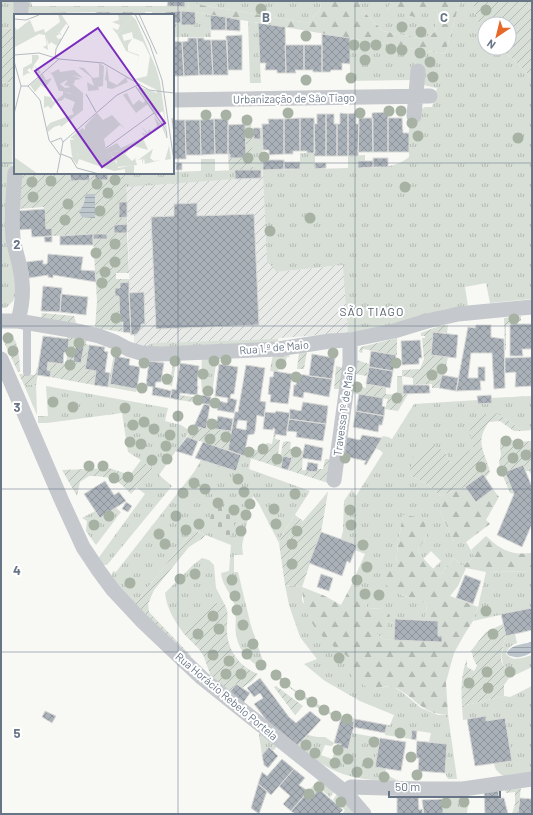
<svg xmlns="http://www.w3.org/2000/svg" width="533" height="815" font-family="Barlow,sans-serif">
  <defs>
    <pattern id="industrial-furrows" width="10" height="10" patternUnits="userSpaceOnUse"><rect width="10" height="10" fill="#e8eae8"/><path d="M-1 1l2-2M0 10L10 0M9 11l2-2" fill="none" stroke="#c0c2c2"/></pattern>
    <pattern id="grass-tufts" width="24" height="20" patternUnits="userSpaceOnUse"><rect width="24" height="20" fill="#d8dfd6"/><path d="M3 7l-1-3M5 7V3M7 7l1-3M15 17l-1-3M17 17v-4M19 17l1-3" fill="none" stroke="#b3b9b3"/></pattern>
    <pattern id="forest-firs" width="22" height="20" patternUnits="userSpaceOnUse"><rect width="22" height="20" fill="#d8dfd6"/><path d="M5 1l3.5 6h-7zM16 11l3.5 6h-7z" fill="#b3b9b3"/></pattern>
    <pattern id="cemetery-stones" width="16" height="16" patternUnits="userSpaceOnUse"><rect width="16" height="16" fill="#d8dfd6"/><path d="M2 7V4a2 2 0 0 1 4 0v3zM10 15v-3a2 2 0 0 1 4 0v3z" fill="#b3b9b3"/></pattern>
    <pattern id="garden-furrows" width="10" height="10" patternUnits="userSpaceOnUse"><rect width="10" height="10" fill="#d8dfd6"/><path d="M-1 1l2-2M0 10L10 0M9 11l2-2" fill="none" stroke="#b3b9b3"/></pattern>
    <pattern id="water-rules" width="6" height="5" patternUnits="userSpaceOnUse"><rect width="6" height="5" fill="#bdc6cc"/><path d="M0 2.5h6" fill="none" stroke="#9da5ab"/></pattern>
    <pattern id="building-cross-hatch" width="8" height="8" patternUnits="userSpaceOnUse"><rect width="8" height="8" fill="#aab1b8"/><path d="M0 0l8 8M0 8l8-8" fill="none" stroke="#8e959b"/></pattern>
  </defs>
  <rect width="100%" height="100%" fill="#f8f8f5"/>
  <path fill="url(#industrial-furrows)" d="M273 170 277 272 344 265 348 333 280 338 278 339V345L159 349 134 345V335H131L126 173H173V172Z"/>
  <path fill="url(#grass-tufts)" d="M1 1H15L14 29 1 28Z
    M25 1H31L32 6H185V1H189L188 11 165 12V15H153L152 12H145V15H133V12H123L122 15H111L110 12 53 13 52 15H33L32 13 24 12Z
    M195 1H321L320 10 308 23 195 4Z
    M359 1H391L388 10 428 7 438 11 435 32 423 39 383 31 365 13Z
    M460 1H472L484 40H485V48H501L532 78V299L490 303 486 283 465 287 468 306 445 309 404 322 383 327 348 333 343 265 277 272 267 261 263 170H253L251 128H253L254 139H261L260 128H262L263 170 300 169V153H315V169L348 168V156L365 155V161H358V168C377 167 394 169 409 157V121L419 120 422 109 425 107H432L437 88 427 86 411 80 350 81V38L445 54Z
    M195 12 210 15 211 37H175L174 23 196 24Z
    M248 21 258 23 261 83H250Z
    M1 82 14 83 12 173 17 292 13 301 6 308H1Z
    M201 159H215V171L235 170V179L126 187V173H173V172L201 171Z
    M278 339V345L147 347 150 344 154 343Z
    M115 348 119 351V357L115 356 110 384 137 389 136 392 108 387Z
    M287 353 290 357H287L285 363 279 366 278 372 270 371 273 354Z
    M202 356H217L212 394 202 392 201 379Z
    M397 376H402L403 394H397Z
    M24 385H36L37 415Z
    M46 386 168 408 165 421 181 425 190 431 159 475 172 486 107 565 99 564 97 560 145 494 136 487 153 468 128 452 122 413 47 423H38V416H48Z
    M532 396V430L521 431 511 422 497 414 469 428 474 448 451 463 445 452 409 475 427 484 440 496V511L454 542H466L475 557 462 566 454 558 441 574 433 569 441 561 431 551 423 559 418 550 427 536 403 516 398 542 396 564 401 595 427 603 425 620 395 619 394 640 383 639 376 633 382 608 368 609 362 596 364 587 351 586 365 554 355 550 357 545 341 539 343 531 344 501 352 489 356 496 383 453 380 450 376 449 383 436 388 437 392 439 414 404 478 400 492 403 491 398Z
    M241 455 251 458 249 469 310 491 282 535 279 543 259 504 253 496 242 545 243 555H234V572H238L251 626 266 670C252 664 241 654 237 639 234 629 237 618 235 608 233 595 222 586 221 573L229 571 231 545 193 530 134 605 111 579 113 571 116 572 194 472 201 460 236 471Z
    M116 508 121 512 96 545 86 531 87 521 82 518 95 511 100 518Z
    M202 558 209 560 214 565 216 588 225 605 215 602 190 626 184 634C175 621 167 610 165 593L194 564Z
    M532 571V608L473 621 478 607 486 572Z
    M285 585 302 587V601L338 650 351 659 372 689 392 686 402 692 421 708 438 715H448L457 779H448L445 773 447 744 429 742 431 733 412 730 411 739 385 735 387 725H390L394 715 360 701 325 681 304 664 317 659 300 637 289 605Z
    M515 634 517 643C511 645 508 648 506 654 513 662 523 658 532 655V667L509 678C500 659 500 657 506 636Z
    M532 686V773L505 777C499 773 495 771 494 763L512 761 505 718 486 721 485 716 463 720 462 706 504 696 510 697Z
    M261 731 278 745 273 751 262 755 259 735Z
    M352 733 380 738 375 766 385 768C387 776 392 778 399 781V783C380 780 360 780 343 774 326 768 311 757 296 747L308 735 317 737H325L334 743 332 746 325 745 321 755 332 759 337 744H341L340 747 348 749Z
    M319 779 334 792 330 797 320 788 310 799 305 795Z
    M337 794 353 810 352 814H342L345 810 333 800Z
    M443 795H457L463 798 469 799 467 813 466 814H443Z"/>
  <path fill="url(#forest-firs)" d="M189 1H195V4L308 23 320 10 321 1H359L365 13 383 31 423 39 435 32 438 11 428 8 415 17 388 10 391 1H460L445 54 188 11Z
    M465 487 476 501 493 489 499 497 486 520 490 524 466 542H454L440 511V496Z
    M403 515 424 518 427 536 418 550C424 560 431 568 441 574L454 558 462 566 475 557 471 550 486 536C502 551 511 555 532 553V571L486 572 466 568 458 586 450 596 478 607 473 621 464 635 454 653 446 682 448 715C419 714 415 695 393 687 386 684 378 690 371 689 365 687 358 681 352 678L351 659C323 640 303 622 302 587L325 596 341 605 351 586 364 587 362 596 368 609 383 608 390 615 386 630 376 633 383 639 442 642V636H438V621L425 620 427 603C409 598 394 594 381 580L396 564 398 542Z"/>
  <path fill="url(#cemetery-stones)" d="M215 505 239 514 230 537 207 527Z"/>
  <path fill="url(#garden-furrows)" fill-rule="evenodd" d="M472 1H530L532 3V78L501 48H509V24H485V40L484 41Z
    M1 28 14 29V83L1 82Z
    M242 116H251L253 170H229L228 154H230V158H245Z
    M108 173H126L127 202H119V217H127V224L114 225V233H127L129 273H116V279H129V282L120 283 119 296 123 332 95 328 97 301 93 239H107V234L52 236V228L46 229 44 207 17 209 20 175 70 174 71 181 89 180V174H95L96 180H108ZM84 196 95 218 81 214 79 212 84 203Z
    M42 313 74 316 77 326 41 318Z
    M521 316V321L512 320V324L506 325V350H505L504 318Z
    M448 325 447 333 433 332 431 355 448 357 444 375H442L439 388H432V384L413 385V378L402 376V370L420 369 424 359 422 338H425V336H421V333L439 326Z
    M9 332C20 343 19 357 20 371L18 372 3 340V336L5 333Z
    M67 336 87 339 86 344 89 345 86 369 96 371 94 385 50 377 51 371 47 370 48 362 66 364 69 340 67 339Z
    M397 338V355L363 349 362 353 359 352 361 347Z
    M307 351 304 369H297L299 352Z
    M174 357H177L172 386 163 384 164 375H171Z
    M357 360 369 364 367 376 355 374Z
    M336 366 344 368 340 389H334Z
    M39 367 36 385H24L19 374 35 375 37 368Z
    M354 381 359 382 358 386 366 388V384L386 388V394L396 395 397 394H408L398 411 385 409 388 399 352 393Z
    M180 395 201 398 200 403 179 400Z
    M480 414H497L511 422 521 431H514L500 421 489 422C474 443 485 451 490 472L485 478 483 474 465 487 440 496 427 484 409 475 413 457 431 444 445 452 451 463 473 448 469 428Z
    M208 418 217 420 216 429 231 431 228 450 187 437 194 426 206 429Z
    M274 434H276L275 439 280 440 278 454H281L283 442H285L286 441 291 442 290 449 303 451 302 470 317 472V469H323L325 459H331L328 483 288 470 291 458 283 456 281 468 244 456 246 447 260 451 261 444 266 445 267 443 272 444Z
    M506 437 516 442 532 441V476L529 471H525L523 465 505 472 514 494 510 493 500 469 499 462 501 455 500 445 501 438Z
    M141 460 153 468 131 494C115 477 111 477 89 476L80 482 77 496 62 470 109 468 130 475Z
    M328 492 321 532 302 587 285 585 279 543 282 535 295 515 303 521Z
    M193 530 205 535 203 538 189 547 154 590 148 604 149 612 191 656 189 658 134 605Z
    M215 602 225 605C229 613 227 618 227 627 226 648 238 666 258 674L252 681 242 688 236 684 229 693 216 682 210 674 204 657 199 649 184 634 201 610Z
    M503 624 506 636 502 650 501 660 509 678 504 685V696L462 706C461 689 461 675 467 659V667L474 671 477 666 473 658 472 652H470L486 632Z
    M274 670 292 688 332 713 355 719V722C346 719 336 718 327 713 307 703 289 688 272 672Z
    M276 686 303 706 295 715 274 687Z
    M521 787 518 814H512L515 804V792L506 793 505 789Z"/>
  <path fill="url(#water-rules)" d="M85 194H95V218L82 217 79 212 84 203Z
    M531 642 532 652C524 657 517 659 508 655L507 653C511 644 522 645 531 642Z"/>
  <path fill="url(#building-cross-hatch)" stroke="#d9dad7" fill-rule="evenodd" d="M168 1H185V7L167 6Z
    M181 11 195 12 196 25H181Z
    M181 11V23H173V15H165V12Z
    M66 12V15H52V13Z
    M96 12H110L111 15H96Z
    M122 12H133V15H122Z
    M210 15 226 17V30H211Z
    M226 17 240 20V31L226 30Z
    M258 23 285 27 286 73H277V70H265L266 63H260Z
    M322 34 350 38V64L342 63V70H331L330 72H322Z
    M242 35V70H228L226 36Z
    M173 38H175L174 41 182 42 184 76H173Z
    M188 38H197L199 75 184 76 182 42 188 41Z
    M197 38H204V40H211L213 75H199Z
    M211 40H227L228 75H213Z
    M285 45H304V70H295L296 73H286Z
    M304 45H322V72H313V70H304Z
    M388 112V152H373L372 113Z
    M340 113 348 114V156H337V124H340Z
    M356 113V124H359L358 156H348V114Z
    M317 114H326V156H314V124H317Z
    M326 114H334V124H337V156H326Z
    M300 118H314L315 153H307V151H300Z
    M300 118V151H293V154H284V119Z
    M359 118H373V152H358Z
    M388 118H402L403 133H409V152H388Z
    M214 119 215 154 201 155 200 120Z
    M214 119H228V154H215Z
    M268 119H284V154L269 155V150H263L262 124H269Z
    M173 120H185L186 159H173Z
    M185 120H200L201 155H186Z
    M245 124 246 158H230V154H228V125Z
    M253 128H260L261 139H254Z
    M373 158H388V167H373Z
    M263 160H284V169L263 170Z
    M358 161H373V167L358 168Z
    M284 162H300V169H284Z
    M176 163H182V170H176Z
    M315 163H326V168L315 169Z
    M235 170H261V178L235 179Z
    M108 173V180H95V174Z
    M70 174H89L90 180 71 181Z
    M119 202H127V217L119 218Z
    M197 203V216L254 214 259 325 156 329 151 217 174 216V204Z
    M45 209 46 229 52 228V236L32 237 31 229 18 230 17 211Z
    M127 224V233H114V225Z
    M93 234H107V239H93Z
    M93 234V245H60V236Z
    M52 236V242H45L44 237Z
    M48 254 83 257 81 270 95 271 96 282 53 275V278L48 277V275L29 278 26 262 43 260V264H47Z
    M129 282V293L131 333 123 332V322H120L119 296H115V288H120V283Z
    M43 286 62 288 60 312 41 311Z
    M144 292 145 324H141V328L137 334 131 335 129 293Z
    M61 294 88 297 86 315 60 312Z
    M510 324H532V349H522L523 356H510Z
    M476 325H491V337L504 339 505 388 494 389 492 353H471L468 378H478V367H485V381H480L481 390 456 391 468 327 475 328Z
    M433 332 458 335 456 358 431 355Z
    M43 336 69 339 68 353 64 352 63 364 48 362 47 370 51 371 50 377 37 375Z
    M420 340 422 358H419V364L402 365 401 341Z
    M76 345 84 346 81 363 73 362Z
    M89 345 105 347 104 351 108 352 105 372 110 373 108 387 94 385 96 371 85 369Z
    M371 351 396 355 393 371 369 367Z
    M312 354 335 358 332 379 309 376Z
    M115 356 130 359 129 365 140 367 137 389 110 384Z
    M532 357V386L515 387 516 372 505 373V358Z
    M149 361 164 363 161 382H156L155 387 172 391 170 398 152 395 153 387 146 386Z
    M180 363 199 366 197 386H198L197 395 180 393 179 400 170 398 172 389 176 390Z
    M219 364 238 367 234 394H231L230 398 237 400 234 413 217 410 219 401 227 403 228 398 215 396Z
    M246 365 265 368 260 401 266 402 264 417 257 415 255 431 254 434 248 435 244 456 228 450 235 412H238ZM238 420 247 421 246 430 236 428Z
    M369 367 393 371 390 388 366 384Z
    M274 371 292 374 288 404 270 402 271 395 268 394 270 377H273Z
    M298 374 332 379 329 397 304 392 303 398 293 396 294 385H296Z
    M442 375 459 378 456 391 439 388Z
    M403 385H429L430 393 403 394Z
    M359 394 383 398 382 406 385 407 384 416 356 411Z
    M202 395 211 397 210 405 200 403Z
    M491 395 492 403 478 404 477 396Z
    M303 402 328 406 326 424 289 419 290 409 301 411Z
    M204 404 210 405 206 429 194 426Z
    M276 411 290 413 286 436 274 434 275 429 273 428V430L263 429 265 412 275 413Z
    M356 411 384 416 382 425H379L378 432 353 427Z
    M218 416 233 419 231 431 215 429Z
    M289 419 326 424 323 441 296 437 297 432 287 431Z
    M362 435 382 438 366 465 364 464 366 461 343 456 346 437 360 440Z
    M187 437 198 441 192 456 176 451Z
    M203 442 241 455 236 471 195 458Z
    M305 444 323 448 321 461 302 458Z
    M283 456 292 458 288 470 281 468Z
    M308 462 318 464 317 472 306 471Z
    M523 465 532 487V524L522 547 497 535 514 494 505 472Z
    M483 474 493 489 476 502 465 487Z
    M105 481 114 495 119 492 126 501 100 518 84 494Z
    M126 502 132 506 128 512 122 509Z
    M321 532 357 545 350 563 347 561 342 576 309 563Z
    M321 574 333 578 329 591 317 587Z
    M465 575 481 581 473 604 456 598Z
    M532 608V630L506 636 501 614Z
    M395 619 438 621V636H442V642L394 640Z
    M260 678 289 717 296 723 310 711 321 720 296 747 274 730 254 704 263 698 260 693 254 697 247 688Z
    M236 684 250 693 243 703 229 693Z
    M45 711 56 716 52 723 42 717Z
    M486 716V721L505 718 512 761 475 766 467 719Z
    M341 718 355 722 348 749 340 747 341 744 334 743Z
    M355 719 387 725 385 733 353 727Z
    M412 730 417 731 416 740 411 739Z
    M380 738 406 742 401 771 375 767Z
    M417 741 447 744 445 773 418 771 419 758H416Z
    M269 747 278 756 268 768 264 765 262 755Z
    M282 759 294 769 271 795 258 784 262 772 267 776Z
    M294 769 305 778 299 785 308 791 291 811 283 804 290 796 279 786Z
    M258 784 267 791 259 814 251 808Z
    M319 789 343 810 339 814H295L291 811 305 795 310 799Z
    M498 789 499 798H504L508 814H485L484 791Z
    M397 796H418L419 810 422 809 423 814H397Z
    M520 798 532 799V814H518Z
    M443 799V814H424L422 800Z"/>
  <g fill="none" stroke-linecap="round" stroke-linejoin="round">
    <path stroke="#c5c8cc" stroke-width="8" d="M27 372V322"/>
    <path stroke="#c5c8cc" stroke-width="15" d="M21 15V1
      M173 100 430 96
      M414 116 418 71
      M15 173C13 195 11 216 13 238 14 245 16 252 18 259 24 283 24 298 18 321
      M1 321H18L82 332 99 336 115 342 128 349 141 353 160 354 278 349 330 341 350 340 394 331 427 321 458 314 532 307
      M1 359 61 499 83 547 99 571 113 590 141 620 202 678 345 792 364 814
      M334 480 350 364V340
      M345 792 351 787 420 789H463L532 779"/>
  </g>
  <g fill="#a7b2a4">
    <circle cx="261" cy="9" r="5.5"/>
    <circle cx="486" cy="10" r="5.5"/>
    <circle cx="402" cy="27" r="5.5"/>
    <circle cx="421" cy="32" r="5.5"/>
    <circle cx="306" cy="36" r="5.5"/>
    <circle cx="354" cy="45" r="5.5"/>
    <circle cx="376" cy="45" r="5.5"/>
    <circle cx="365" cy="46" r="5.5"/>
    <circle cx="391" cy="49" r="5.5"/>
    <circle cx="402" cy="50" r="5.5"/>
    <circle cx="420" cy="53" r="5.5"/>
    <circle cx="365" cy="60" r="5.5"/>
    <circle cx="430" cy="62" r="5.5"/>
    <circle cx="433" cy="77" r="5.5"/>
    <circle cx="351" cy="78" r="5.5"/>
    <circle cx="306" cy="80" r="5.5"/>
    <circle cx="389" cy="111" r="5.5"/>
    <circle cx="401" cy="111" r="5.5"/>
    <circle cx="288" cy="113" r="5.5"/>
    <circle cx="360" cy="113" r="5.5"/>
    <circle cx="206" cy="115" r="5.5"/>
    <circle cx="226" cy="115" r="5.5"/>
    <circle cx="247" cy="120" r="5.5"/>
    <circle cx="412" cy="123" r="5.5"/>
    <circle cx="249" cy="133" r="5.5"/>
    <circle cx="418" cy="136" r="5.5"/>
    <circle cx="518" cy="138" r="5.5"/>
    <circle cx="264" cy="157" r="5.5"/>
    <circle cx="248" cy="158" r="5.5"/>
    <circle cx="115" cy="180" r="5.5"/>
    <circle cx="51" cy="181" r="5.5"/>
    <circle cx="32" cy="182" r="5.5"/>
    <circle cx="97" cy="184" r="5.5"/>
    <circle cx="405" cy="187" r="5.5"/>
    <circle cx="108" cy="193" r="5.5"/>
    <circle cx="33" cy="197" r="5.5"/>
    <circle cx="68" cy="204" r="5.5"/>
    <circle cx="100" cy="211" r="5.5"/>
    <circle cx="310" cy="218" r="5.5"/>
    <circle cx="65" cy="220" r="5.5"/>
    <circle cx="270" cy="231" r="5.5"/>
    <circle cx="115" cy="244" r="5.5"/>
    <circle cx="96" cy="253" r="5.5"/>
    <circle cx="115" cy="262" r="5.5"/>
    <circle cx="105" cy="272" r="5.5"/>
    <circle cx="102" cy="283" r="5.5"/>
    <circle cx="116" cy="318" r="5.5"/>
    <circle cx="514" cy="319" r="5.5"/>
    <circle cx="8" cy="338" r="5.5"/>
    <circle cx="79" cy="343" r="5.5"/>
    <circle cx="13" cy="351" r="5.5"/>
    <circle cx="71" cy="352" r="5.5"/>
    <circle cx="116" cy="352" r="5.5"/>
    <circle cx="333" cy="353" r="5.5"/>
    <circle cx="226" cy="360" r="5.5"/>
    <circle cx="175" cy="361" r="5.5"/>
    <circle cx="214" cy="361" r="5.5"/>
    <circle cx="144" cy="363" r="5.5"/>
    <circle cx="396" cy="363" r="5.5"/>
    <circle cx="281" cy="364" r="5.5"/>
    <circle cx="70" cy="365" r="5.5"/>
    <circle cx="442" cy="369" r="5.5"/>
    <circle cx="203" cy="374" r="5.5"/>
    <circle cx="432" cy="375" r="5.5"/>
    <circle cx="296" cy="377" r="5.5"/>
    <circle cx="167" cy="379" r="5.5"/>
    <circle cx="357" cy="387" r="5.5"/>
    <circle cx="142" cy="388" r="5.5"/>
    <circle cx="208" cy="391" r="5.5"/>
    <circle cx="397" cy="398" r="5.5"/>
    <circle cx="198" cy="400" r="5.5"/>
    <circle cx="53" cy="402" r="5.5"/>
    <circle cx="215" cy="403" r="5.5"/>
    <circle cx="73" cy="407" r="5.5"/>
    <circle cx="125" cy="408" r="5.5"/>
    <circle cx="178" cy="416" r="5.5"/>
    <circle cx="144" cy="422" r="5.5"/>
    <circle cx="212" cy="424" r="5.5"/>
    <circle cx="133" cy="425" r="5.5"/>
    <circle cx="154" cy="429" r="5.5"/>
    <circle cx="193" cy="430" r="5.5"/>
    <circle cx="170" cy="435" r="5.5"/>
    <circle cx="226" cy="437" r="5.5"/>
    <circle cx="210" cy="439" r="5.5"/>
    <circle cx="506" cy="441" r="5.5"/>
    <circle cx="130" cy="442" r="5.5"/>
    <circle cx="141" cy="444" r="5.5"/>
    <circle cx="518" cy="444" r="5.5"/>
    <circle cx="166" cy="446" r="5.5"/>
    <circle cx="263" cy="449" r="5.5"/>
    <circle cx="249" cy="452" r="5.5"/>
    <circle cx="296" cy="452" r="5.5"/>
    <circle cx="526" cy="455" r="5.5"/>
    <circle cx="345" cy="458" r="5.5"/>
    <circle cx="513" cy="458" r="5.5"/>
    <circle cx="167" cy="459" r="5.5"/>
    <circle cx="277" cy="459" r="5.5"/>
    <circle cx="152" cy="460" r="5.5"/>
    <circle cx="89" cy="466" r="5.5"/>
    <circle cx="103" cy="466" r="5.5"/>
    <circle cx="481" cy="467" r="5.5"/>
    <circle cx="502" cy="471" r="5.5"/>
    <circle cx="128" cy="477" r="5.5"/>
    <circle cx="114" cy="478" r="5.5"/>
    <circle cx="238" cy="479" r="5.5"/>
    <circle cx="194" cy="483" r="5.5"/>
    <circle cx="205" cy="489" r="5.5"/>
    <circle cx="244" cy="492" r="5.5"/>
    <circle cx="183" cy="493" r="5.5"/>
    <circle cx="295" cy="494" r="5.5"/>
    <circle cx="218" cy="503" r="5.5"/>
    <circle cx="250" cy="504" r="5.5"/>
    <circle cx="274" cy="509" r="5.5"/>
    <circle cx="234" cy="510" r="5.5"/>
    <circle cx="350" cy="510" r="5.5"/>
    <circle cx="246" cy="515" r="5.5"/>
    <circle cx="109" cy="516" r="5.5"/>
    <circle cx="176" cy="516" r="5.5"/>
    <circle cx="199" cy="524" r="5.5"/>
    <circle cx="276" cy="524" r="5.5"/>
    <circle cx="94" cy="525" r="5.5"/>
    <circle cx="351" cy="525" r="5.5"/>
    <circle cx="186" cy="530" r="5.5"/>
    <circle cx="241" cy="531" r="5.5"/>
    <circle cx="297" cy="531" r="5.5"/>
    <circle cx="159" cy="534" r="5.5"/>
    <circle cx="165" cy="544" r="5.5"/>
    <circle cx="292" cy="544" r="5.5"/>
    <circle cx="363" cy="545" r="5.5"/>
    <circle cx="292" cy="564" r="5.5"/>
    <circle cx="367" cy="567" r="5.5"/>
    <circle cx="195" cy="574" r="5.5"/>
    <circle cx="180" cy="579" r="5.5"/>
    <circle cx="232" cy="580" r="5.5"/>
    <circle cx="357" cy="580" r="5.5"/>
    <circle cx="130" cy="583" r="5.5"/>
    <circle cx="365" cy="594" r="5.5"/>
    <circle cx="379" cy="595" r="5.5"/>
    <circle cx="235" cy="596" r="5.5"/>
    <circle cx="237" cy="610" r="5.5"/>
    <circle cx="486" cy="611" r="5.5"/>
    <circle cx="213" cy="616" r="5.5"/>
    <circle cx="243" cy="625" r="5.5"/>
    <circle cx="219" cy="629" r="5.5"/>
    <circle cx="198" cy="634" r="5.5"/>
    <circle cx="493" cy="634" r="5.5"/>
    <circle cx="253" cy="644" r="5.5"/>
    <circle cx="247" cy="654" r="5.5"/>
    <circle cx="213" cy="655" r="5.5"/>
    <circle cx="339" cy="658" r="5.5"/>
    <circle cx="229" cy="661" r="5.5"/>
    <circle cx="261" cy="665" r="5.5"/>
    <circle cx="487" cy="672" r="5.5"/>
    <circle cx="510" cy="672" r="5.5"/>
    <circle cx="226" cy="674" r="5.5"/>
    <circle cx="241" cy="674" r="5.5"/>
    <circle cx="276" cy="675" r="5.5"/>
    <circle cx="285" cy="683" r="5.5"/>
    <circle cx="469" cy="683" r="5.5"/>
    <circle cx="488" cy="688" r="5.5"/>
    <circle cx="300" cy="695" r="5.5"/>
    <circle cx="312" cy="702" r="5.5"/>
    <circle cx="324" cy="710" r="5.5"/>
    <circle cx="336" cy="716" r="5.5"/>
    <circle cx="347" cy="719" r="5.5"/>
    <circle cx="400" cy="733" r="5.5"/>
    <circle cx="374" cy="742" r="5.5"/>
    <circle cx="306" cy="745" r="5.5"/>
    <circle cx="338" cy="750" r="5.5"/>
    <circle cx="315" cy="753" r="5.5"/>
    <circle cx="411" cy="757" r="5.5"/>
    <circle cx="348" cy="759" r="5.5"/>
    <circle cx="335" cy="763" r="5.5"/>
    <circle cx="368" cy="763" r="5.5"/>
    <circle cx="357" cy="772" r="5.5"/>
    <circle cx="417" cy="775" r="5.5"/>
    <circle cx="384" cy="777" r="5.5"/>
    <circle cx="319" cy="787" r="5.5"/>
    <circle cx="309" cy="794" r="5.5"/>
    <circle cx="341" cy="802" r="5.5"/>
    <circle cx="464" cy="802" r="5.5"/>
    <circle cx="446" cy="803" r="5.5"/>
  </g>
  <path fill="none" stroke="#677586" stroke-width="1" stroke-opacity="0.55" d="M178 1V814M355 1V814M1 163H15M173 163H532M1 326H532M1 489H532M1 652H532"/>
  <g text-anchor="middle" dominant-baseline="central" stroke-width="4" stroke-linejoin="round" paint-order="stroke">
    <g font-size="11" fill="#677586" stroke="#fff">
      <text transform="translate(294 98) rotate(-1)">Urbanização de São Tiago</text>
      <text transform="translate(274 347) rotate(-5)">Rua 1.º de Maio</text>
      <text transform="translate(343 411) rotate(-82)">Travessa 1º de Maio</text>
      <text transform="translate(227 696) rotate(40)">Rua Horácio Rebelo Portela</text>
    </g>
    <g font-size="12" letter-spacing="1" fill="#555f6b" stroke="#fff">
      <text x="372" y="311">SÃO TIAGO</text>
    </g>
  </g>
  <g transform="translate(14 14)">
    <rect width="160" height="160" fill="#f8f8f5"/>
    <path d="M44 0H47L55 12 52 10 46 18 48 22 44 18 33 25 34 36 29 33 33 31 31 21 25 20 1 33 0 12 3 16 16 6 21 18 30 15 31 19 46 8ZM116 0 122 6 142 54 146 68 157 145 151 146 155 132 153 116 147 107 151 105 149 97 142 101 124 75 126 73 143 79V76L121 65 133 62 136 42 129 28 119 24 118 18 108 21 110 27 118 25 114 31V37L125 41 122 57 125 42 112 37 103 20 117 5ZM85 49 90 52 89 72 84 73 85 76 74 77 73 68 80 72 77 63 64 53 70 54 79 64 85 63ZM93 51 95 67 103 71 112 63 116 66 112 64 114 68 98 75 93 74V67L91 66ZM33 55 37 59 45 55 46 58 60 56 69 64 58 61 39 62ZM29 60 32 66 38 64 31 74 27 71 21 78 16 71ZM54 66 69 79V96L47 113 46 111 40 113 34 118 32 114 36 109 60 100 58 96 61 88 49 83 52 78 61 82 55 72 50 71ZM83 99 89 106 98 101 111 115 106 111 90 125 92 135 103 129 107 134 94 140 98 150 91 145 79 143 76 149 65 145 63 151 57 143 64 142 61 125 56 124 68 114 71 116V112ZM140 102 151 116 152 123 147 111 129 124 134 136 128 124 130 122 128 119 133 120 127 112 134 119 135 115 137 117 143 112ZM128 125 134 136 120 132 113 136V132ZM139 135 136 144 140 147 147 146 131 150 130 144 128 150V145L124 146ZM103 137 111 140 118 147 124 142 121 144 123 151 102 153 103 145 97 141Z" fill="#d8dfd6"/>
    <path d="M104 0H116L117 5 103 20 98 14 104 16 106 11 98 8 105 6ZM54 59 67 65 61 66 60 70 54 69 53 66 46 70 51 74 58 73 61 82 58 83 56 79 52 78 49 86 42 88 37 95 34 92 30 94V82L37 83 39 88 49 81V77H45L39 62ZM128 124 134 136 127 125 113 132 114 137 111 140 103 137 97 141 99 144 104 140 106 145 101 147 104 154 120 151V160H111V155L100 157 94 140ZM0 143 24 160H0Z" fill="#d8dfd6"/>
    <path d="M43 18 46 20 42 22 44 25 48 24 43 32 37 28 35 31 33 25ZM18 41H24L25 44 20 51 27 58 25 60 20 51 18 56 22 62 16 54 13 56 17 60 14 59 9 62V54L18 49ZM113 79 119 91 125 86 129 89 132 86 134 90 122 99 109 81ZM62 125 64 142 62 144 58 142 56 126ZM78 143 91 144 98 150 100 157 76 149Z" fill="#d8dfd6"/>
    <path fill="none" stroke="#b5bcc2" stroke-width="1" d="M121 0 136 31 148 66 160 147M125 0 143 40M0 5 12 6 25 1M0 41 25 39 45 45 89 49 135 76 160 79M41 44 42 35 55 12M0 47 7 72 0 100M7 72H14L26 86 35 126 46 141M14 72 45 45M122 73 152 116 153 124M72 80 82 98M158 104 160 120M37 128 47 124 49 128M92 134 140 99M47 140 57 144 63 154 85 160M43 160 49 128 103 81 126 70"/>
    <path fill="#7b2cbf" fill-opacity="0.15" stroke="#7b2cbf" stroke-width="2" d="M84 14 151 109 88 153 21 57Z"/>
    <rect width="160" height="160" fill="none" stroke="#677586" stroke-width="2"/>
  </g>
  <g font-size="13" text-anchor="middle" font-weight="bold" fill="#677586" stroke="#fff" stroke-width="4" stroke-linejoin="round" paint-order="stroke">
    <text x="266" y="22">B</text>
    <text x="444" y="22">C</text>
    <text x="17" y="249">2</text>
    <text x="17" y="412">3</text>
    <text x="17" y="575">4</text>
    <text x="17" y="738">5</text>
  </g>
  <rect width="533" height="815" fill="none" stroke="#677586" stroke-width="4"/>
  <g transform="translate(497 36) rotate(215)"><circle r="19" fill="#ffffff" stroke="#c2c8cf"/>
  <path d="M0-3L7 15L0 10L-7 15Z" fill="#e56928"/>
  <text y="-6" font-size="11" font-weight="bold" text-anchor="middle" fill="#677586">N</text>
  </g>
  <path d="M389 791v6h111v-6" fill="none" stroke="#677586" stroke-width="2"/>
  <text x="395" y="791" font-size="12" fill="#677586" stroke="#ffffff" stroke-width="3" paint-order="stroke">50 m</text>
</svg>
